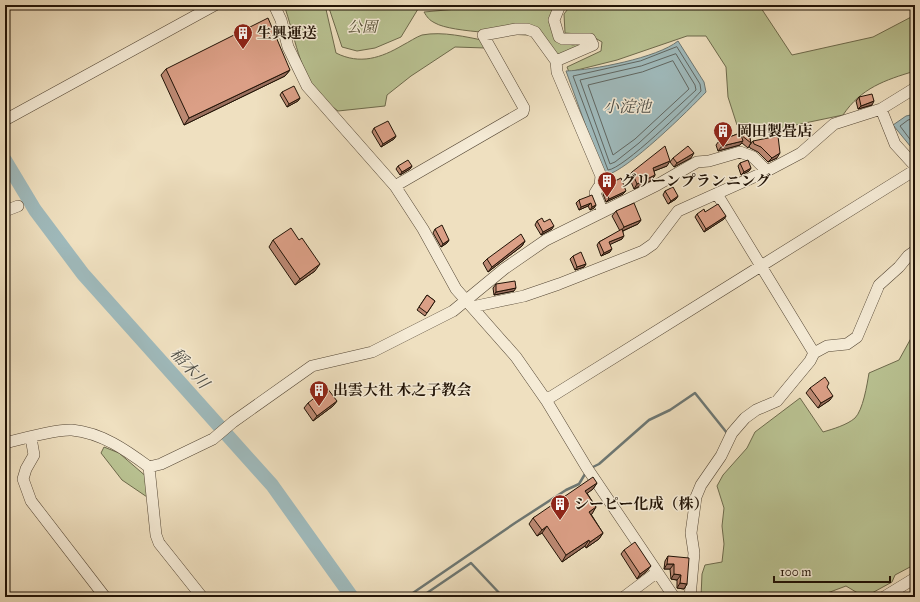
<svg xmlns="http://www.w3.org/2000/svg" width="920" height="602" font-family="'IM FELL Great Primer','Noto Serif JP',serif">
  <rect width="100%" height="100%" fill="#efe0c0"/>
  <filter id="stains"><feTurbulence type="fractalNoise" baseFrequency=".005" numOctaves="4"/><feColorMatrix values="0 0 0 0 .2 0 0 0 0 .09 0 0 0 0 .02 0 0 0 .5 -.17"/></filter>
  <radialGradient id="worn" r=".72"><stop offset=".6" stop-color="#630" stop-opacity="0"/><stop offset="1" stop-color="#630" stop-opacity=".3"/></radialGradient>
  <path fill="#b9c292" stroke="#6d6a4c" d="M284 5H325L336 53C360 65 381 58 403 45 409 42 416 37 422 35 443 31 466 37 487 41L486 48 455 47 411 76 387 95 385 106 338 111C333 107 326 102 321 97 299 72 295 36 284 5Z
    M328 5H381L418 9 401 37 375 48 357 51 342 47Z
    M501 5H556C547 17 552 30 558 42L573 45 585 43 559 56 542 36C519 34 452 33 435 23 429 20 427 17 424 12Z
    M571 5H759L792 55 873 37 915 15V71C885 80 861 88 843 115L762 132 737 125 728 97 726 67 706 36H687L617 60 569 72 567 67 601 51 602 42 590 35 565 33 564 14Z
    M915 331V568L910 567 895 575 892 582 872 593 861 595 846 586 822 595V597H701L702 574 705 565 722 562 724 544 722 526 724 508 717 486 723 475 747 448 755 432 800 398 823 432C833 429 847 425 855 418 863 410 867 385 869 373L899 360Z
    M104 447 119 453 148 478 150 499 122 480 101 453Z"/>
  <path fill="#9fbabc" stroke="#6d7773" d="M678 41 704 82 706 92C690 109 626 172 606 175L602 171 566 71C593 70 657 58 678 41Z
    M915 114V152L893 125 906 116Z"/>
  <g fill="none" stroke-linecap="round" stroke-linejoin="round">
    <path stroke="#606661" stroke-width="1" d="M677 47 700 84 701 91C688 106 623 169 608 170L573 76 640 61Z
      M676 54 695 85 696 90 639 143 615 162 610 164 580 80 641 66Z
      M673 61 689 89 635 139 613 155 588 85 642 72Z
      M915 118 908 120 900 126 915 146"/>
    <path stroke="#6d7773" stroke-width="2.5" d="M593 467 599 464 649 420 670 410 695 393 727 433
      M407 597 515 523 566 490 579 484 585 474
      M421 597 471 563 503 597"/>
    <path stroke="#9fbabc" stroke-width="14" d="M5 160 35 210 83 274 272 485 352 597"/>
    <defs>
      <path id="minor" d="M274 5 281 20 288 47 307 86 395 186 423 229 456 289 516 357 546 400 587 468 674 597
        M556 61 593 45 590 39H563L559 37 554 20 560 5
        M881 109 895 144 915 166
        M5 120 215 5
        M395 186 523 112 524 108 483 35 516 29H527L535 32 556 61 557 72 601 176 600 185 595 193 602 210
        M717 194 814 353
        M5 211 18 206
        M472 307 524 296 559 284 643 251 653 244 678 211 767 171 801 153 834 124 881 109 915 88
        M546 400 915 170
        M31 438 34 455 26 469 23 479 31 501 105 597
        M5 443C20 439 58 429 72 430 102 433 126 450 149 467L156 535 159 543 202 597
        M149 467 161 464 213 439 233 422 312 366 372 352 453 311 504 269 546 240 657 185 697 162 709 161 740 152 753 157 767 171
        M624 597 656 573
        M690 597 694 553 691 533 696 497 701 485 721 456 732 433 745 418 756 410 777 401 810 361 814 353 827 346 847 344 857 337 879 285 899 267 908 256 915 251
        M884 597 915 578"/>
    </defs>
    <use href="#minor" stroke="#544634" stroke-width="12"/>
    <use href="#minor" stroke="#f5ebd6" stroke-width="11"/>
  </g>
  <path fill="#bc8973" stroke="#211306" d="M826 5H836L828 8Z
    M166 69 290 70 285 76 184 125 161 75Z
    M282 92 300 98 298 101 287 107 280 95Z
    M859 97 872 105 858 109 856 101Z
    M374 128 396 136 394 139 381 147 372 132Z
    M748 130 751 143 748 148 742 143 740 145 718 151 716 145 719 141Z
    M753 141 777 158 768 162 758 152 750 148 749 146Z
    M673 158H691L674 167 670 162Z
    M740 163 751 168 749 171 741 175 738 166Z
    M398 166H412L410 169 400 175 396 169Z
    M667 166 654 171 655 175 652 180 634 189 629 177 632 172Z
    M611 183 626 191 623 194 606 202 603 194 605 190 610 188 609 186Z
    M665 191 678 196 676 199 668 204 663 195Z
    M579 200 596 205 594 208 590 210 588 206 579 210 576 203Z
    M616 211 641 220 638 224 623 231 622 239 610 244V252L601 256 597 245 599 242 620 231 612 216Z
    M705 212 726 216 724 219 704 232 695 217 697 214Z
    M537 221 544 222 552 229 541 235 535 225Z
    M435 229 449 240 447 243 441 247 433 233Z
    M273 240 315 271 295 285 269 247Z
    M525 241 522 246 488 272 483 263 487 259Z
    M573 256 586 264 584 267 575 270 570 259Z
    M496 284 514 291 494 295 493 288Z
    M427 295 435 301 425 316 417 310Z
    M827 387 830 400 818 408 806 393 810 388Z
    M337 401 333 406 313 421 304 408 308 403Z
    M597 483 593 489 587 493 596 507 591 514 603 533 599 539 586 548 585 546 562 562 542 533 537 536 529 524 533 518Z
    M624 550 647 571 637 579 621 554Z
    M668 556 687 584 684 589 677 588V580L671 579 670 569H664L665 561Z"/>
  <path fill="#996f5e" stroke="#211306" d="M830 5H836L828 8Z
    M290 70 285 76 184 125 189 118Z
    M300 98 298 101 287 107 289 104Z
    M874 101 872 105 858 109 861 106Z
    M396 136 394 139 381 147 383 144Z
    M743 141 740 145 718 151 722 146Z
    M694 153 691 158 674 167 677 163Z
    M780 153 777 158 768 162 772 158Z
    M670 161 667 166 649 173 653 168Z
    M412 166 410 169 400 175 402 172Z
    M751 168 749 171 741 175 744 172Z
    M655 175 652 180 634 189 637 184Z
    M626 191 623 194 606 202 609 199Z
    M678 196 676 199 668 204 671 201Z
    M591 203 588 206 579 210 581 207Z
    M596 205 594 208 590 210 592 207Z
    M726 216 724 219 704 232 706 229Z
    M641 220 638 224 620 232 624 227Z
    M554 226 552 229 541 235 543 232Z
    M624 236 622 239 607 246 609 242Z
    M449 240 447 243 441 247 443 244Z
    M525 241 522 246 488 272 492 267Z
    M612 249 610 252 601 256 604 253Z
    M320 264 315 271 295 285 300 279Z
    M586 264 584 267 575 270 577 267Z
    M516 288 514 291 494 295 496 292Z
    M833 396 830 400 818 408 821 403Z
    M337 401 333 406 313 421 317 416Z
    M597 483 593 489 581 498 585 491Z
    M596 507 592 514 585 518 589 512Z
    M547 526 542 533 537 536 542 530Z
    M603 533 599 539 586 548 590 542Z
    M589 540 585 546 562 562 566 555Z
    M667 564H674L670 569H664Z
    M651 566 647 571 637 579 640 574Z
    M674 574 681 575 677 580 671 579Z
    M680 583 687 584 684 589 677 588Z"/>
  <path fill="#db9f86" stroke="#211306" d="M268 18 290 70 189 118 166 69Z
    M294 86 300 98 289 104 282 92Z
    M872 94 874 101 861 106 859 97Z
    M388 121 396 136 383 144 374 128Z
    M748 130 751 143 741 135 743 141 722 146 719 141Z
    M778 136 780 153 772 158 761 147 754 144 753 141Z
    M665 146 670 161 653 168 655 175 637 184 632 172Z
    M688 146 694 153 677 163 673 158Z
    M408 160 412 166 402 172 398 166Z
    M748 160 751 168 744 172 740 163Z
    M621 178 626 191 609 199 605 190 613 187 611 183Z
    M673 187 678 196 671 201 665 191Z
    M592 195 596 205 592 207 591 203 581 207 579 200Z
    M634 203 641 220 624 227 616 211Z
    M718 204 726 216 706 229 697 214 704 209 705 212Z
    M542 218 544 222 550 219 554 226 543 232 537 221Z
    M442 225 449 240 443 244 435 229Z
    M291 228 299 240 302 238 320 264 300 279 273 240Z
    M622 229 624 236 609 242 612 249 604 253 599 242Z
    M521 234 525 241 492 267 487 259Z
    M581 252 586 264 577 267 573 256Z
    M515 281 516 288 496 292V284Z
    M427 295 435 301 427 313 419 307Z
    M825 377 829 383 827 387 833 396 821 403 810 388Z
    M327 388 337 401 317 416 308 403Z
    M593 477 597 483 585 491 596 507 589 512 603 533 590 542 589 540 566 555 547 526 542 530 533 518Z
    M635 542 651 566 640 574 624 550Z
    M668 556 689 558 687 584 680 583 681 575 674 574V564H667Z"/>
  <defs>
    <symbol id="building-pin" viewBox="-11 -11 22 30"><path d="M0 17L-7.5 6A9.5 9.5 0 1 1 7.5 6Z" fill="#8f2418" stroke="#f5ebd6"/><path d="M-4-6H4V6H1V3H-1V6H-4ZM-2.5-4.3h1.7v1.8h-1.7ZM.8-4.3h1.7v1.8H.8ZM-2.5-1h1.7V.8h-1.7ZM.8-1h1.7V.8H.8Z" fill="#fff"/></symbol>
  </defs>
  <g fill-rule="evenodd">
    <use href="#building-pin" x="232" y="22" width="22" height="30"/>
    <use href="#building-pin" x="712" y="120" width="22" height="30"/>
    <use href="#building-pin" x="596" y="170" width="22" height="30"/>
    <use href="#building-pin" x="308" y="379" width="22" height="30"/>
    <use href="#building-pin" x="549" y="493" width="22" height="30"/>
  </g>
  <g text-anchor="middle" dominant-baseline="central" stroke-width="3" stroke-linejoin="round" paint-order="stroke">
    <g font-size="15" font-style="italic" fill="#565037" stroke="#f5ebd6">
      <text x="362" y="27">公園</text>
    </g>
    <g font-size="15" font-weight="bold" fill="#211306" stroke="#f5ebd6" text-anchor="start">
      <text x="257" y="33">生興運送</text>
      <text x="737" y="131">岡田製畳店</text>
      <text x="621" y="181">グリーンプランニング</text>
      <text x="333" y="390">出雲大社 木之子教会</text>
      <text x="574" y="504">シーピー化成（株）</text>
    </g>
    <g font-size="16" font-style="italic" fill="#4d4d46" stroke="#f5ebd6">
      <text x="627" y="106">小淀池</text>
      <text transform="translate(190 368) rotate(48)">稲木川</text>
    </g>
  </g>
  <rect width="920" height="602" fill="none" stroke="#efe0c0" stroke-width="20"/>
  <rect x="6" y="6" width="908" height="590" fill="none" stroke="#211306" stroke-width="2"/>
  <rect x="10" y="10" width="900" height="582" fill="none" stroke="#211306"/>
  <path d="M774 576v6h116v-6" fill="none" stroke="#211306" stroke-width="2"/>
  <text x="780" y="576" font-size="12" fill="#211306" stroke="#f5ebd6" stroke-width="3" paint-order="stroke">100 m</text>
  <rect width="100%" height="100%" filter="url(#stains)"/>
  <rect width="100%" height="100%" fill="url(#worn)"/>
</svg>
